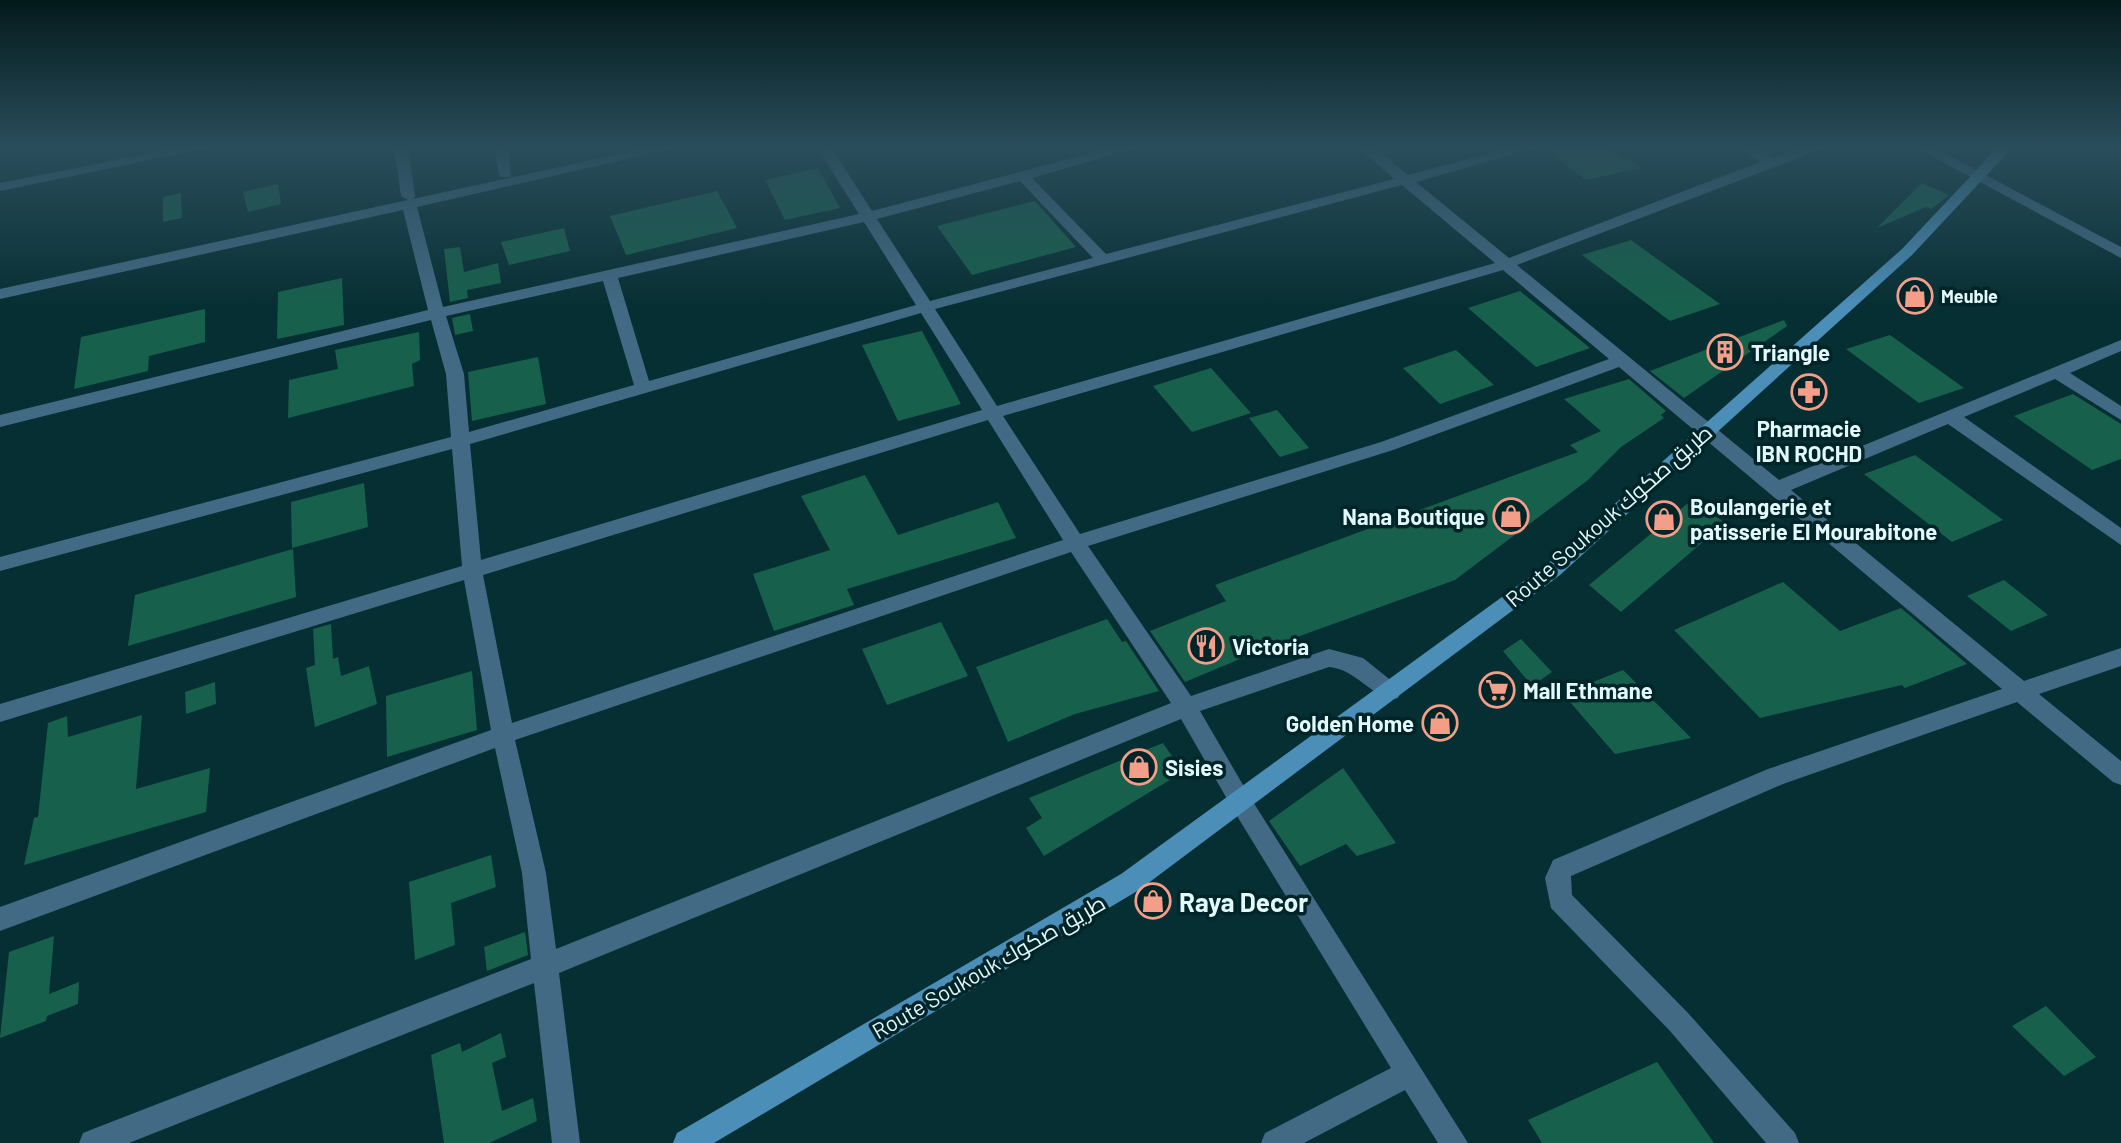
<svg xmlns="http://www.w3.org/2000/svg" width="2121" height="1143" font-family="Barlow,Cairo,sans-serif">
  <rect width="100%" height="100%" fill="#062f33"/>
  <path fill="#17604c" d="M1543 147H1608L1641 168 1586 180Z
    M818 168 840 208 785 220 765 180Z
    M1922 183 1949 195 1931 209 1926 207 1877 228Z
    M278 184 281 204 248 212 243 192Z
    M717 191 737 228 626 255 610 216Z
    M181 193 182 218 163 222V197Z
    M1035 201 1076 247 972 275 937 226Z
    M564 228 570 251 509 265 501 242Z
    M1631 240 1720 304 1670 321 1582 255Z
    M460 247 464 272 498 263 501 283 467 290 468 298 450 302 444 249Z
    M342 278 344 325 277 339 278 292Z
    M1520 291 1590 348 1536 367 1468 308Z
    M205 309V342L149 356 148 371 74 389 81 337Z
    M470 314 473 331 455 335 452 318Z
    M1784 320 1787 326 1684 398 1650 371Z
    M922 331 961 404 898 421 862 345Z
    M419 332 420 360 412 364 414 386 288 418 289 380 338 369 335 350Z
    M1890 335 1964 388 1919 403 1846 349Z
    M1456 350 1494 385 1440 404 1403 368Z
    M538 357 546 404 472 421 468 372Z
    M1211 368 1251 413 1192 432 1153 386Z
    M1629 379 1666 411 1661 415 1664 418 1621 447 1588 480 1455 580 1264 649 1185 682 1150 631 1226 601 1215 585 1578 452 1570 445 1601 431 1564 399Z
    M2073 394 2121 424V459L2092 470 2014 416Z
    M1277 410 1309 448 1280 457 1249 418Z
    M1915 455 2003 520 1952 542 1864 474Z
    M865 475 898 535 998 502 1016 538 847 589 854 605 774 631 753 574 830 550 801 496Z
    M364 483 368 527 292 548 291 502Z
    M1693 499 1725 523 1621 612 1589 585Z
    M293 549 296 597 128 646 135 595Z
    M2004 580 2048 615 2011 631 1967 596Z
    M1783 582 1840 631 1901 608 1967 664 1905 688 1902 685 1760 718 1674 630Z
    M1107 619 1122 642 1126 641 1159 691 1075 714 1008 742 976 667Z
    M941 622 968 676 887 705 862 649Z
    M331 624 333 659 338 657 341 676 369 666 377 704 315 727 306 668 315 665 313 629Z
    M1521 639 1552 672 1532 686 1503 651Z
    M1623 670 1691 738 1615 754 1563 694Z
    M472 671 477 730 387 757 386 696Z
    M215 682 216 704 186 714 185 692Z
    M142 715 136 789 210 768 206 812 24 865 34 818 38 817 48 723 67 716 68 737Z
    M1163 743 1183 772 1044 856 1026 828 1042 818 1029 798Z
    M1343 768 1396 843 1357 856 1346 844 1300 866 1269 821Z
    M491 855 496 887 451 903 455 945 415 960 409 882Z
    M525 932 528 955 487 971 484 947Z
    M54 936 49 994 79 982 78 1004 47 1016 46 1021 0 1038 9 952Z
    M2046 1006 2096 1057 2064 1076 2012 1026Z
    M501 1033 506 1057 492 1063 502 1111 533 1098 537 1121 489 1143H444L431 1055 460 1043 462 1052Z
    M1657 1062 1714 1143H1542L1528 1120Z"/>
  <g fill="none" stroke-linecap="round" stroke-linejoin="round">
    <path fill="#426a84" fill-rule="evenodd" d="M182 147H212L0 191V183Z
      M394 147H408L415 196 413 199 408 200 401 196Z
      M494 147H508L511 177H501L499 174Z
      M651 147H679L417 207 443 307 859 214 817 147H831L872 211 1114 147H1139L1032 178 1106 254 1394 179 1358 147H1374L1408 175 1513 147H1538L1416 182 1509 258 1760 162 1738 147H1755L1773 158 1805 147H1827L1517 265 1779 480 2121 340V351L2070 373 2121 406V420L2055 379 1964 417 2121 528V545L1948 424 1791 490 2024 681 2121 648V666L2039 694 2121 761V785L2113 782 2017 702 1783 784 1571 876 1572 895 1688 1013 1795 1133 1799 1143H1766L1670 1031 1551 908 1545 878 1553 860 1768 769 2002 689 1619 367 1393 450 1088 546 1191 696 1329 649 1363 658 1398 686 1401 692 1398 698C1378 705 1358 669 1329 667L1200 711 1250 797 1468 1143H1438L1405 1090 1304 1143H1261L1265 1133 1391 1068 1234 811 1181 719 559 973 580 1143H552L534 983 129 1143H79L83 1133 93 1129 531 959 522 873 495 748 0 931V907L491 730 464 580 0 722V704L462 566 452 449 0 571V557L451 437 446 374 431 320 0 427V415L428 310 403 210 0 299V289ZM1020 181 1093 258 930 301 877 219ZM1402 185 1495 263 997 406 935 309ZM864 222 916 305 649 381 618 278ZM1503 270 1609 359 1381 442 1080 534 1003 416ZM603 281 634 385 469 432 464 374 446 316ZM921 313 982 410 481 560 470 444ZM988 420 1063 540 512 723 483 575ZM1071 552 1171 703 556 949 546 873 515 740Z
      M1915 147H1933L2121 247V258Z"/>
    <path fill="#4b8eb8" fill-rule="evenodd" d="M1998 147H2013L1912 255 1560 575 1139 890 714 1143H673L677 1133 1121 874 1546 565 1902 249Z"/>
  </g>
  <linearGradient id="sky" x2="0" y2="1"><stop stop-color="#031a1c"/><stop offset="0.48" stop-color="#2a4d5b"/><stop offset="1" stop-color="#2a4d5b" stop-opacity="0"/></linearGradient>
  <rect width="2121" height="307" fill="url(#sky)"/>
  <defs>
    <symbol id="shop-ring" viewBox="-11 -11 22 22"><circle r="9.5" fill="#002529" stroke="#f49e89" stroke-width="1.5"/><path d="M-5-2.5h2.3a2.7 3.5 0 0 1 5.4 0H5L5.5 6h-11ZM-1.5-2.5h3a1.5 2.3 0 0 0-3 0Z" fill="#f49e89"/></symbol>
    <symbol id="building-ring" viewBox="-11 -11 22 22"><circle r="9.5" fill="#002529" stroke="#f49e89" stroke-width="1.5"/><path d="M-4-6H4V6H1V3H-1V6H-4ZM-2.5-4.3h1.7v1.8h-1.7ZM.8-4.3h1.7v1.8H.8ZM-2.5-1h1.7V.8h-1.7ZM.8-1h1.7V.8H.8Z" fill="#f49e89"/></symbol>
    <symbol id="pharmacy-ring" viewBox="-11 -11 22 22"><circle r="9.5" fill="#002529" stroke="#f49e89" stroke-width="1.5"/><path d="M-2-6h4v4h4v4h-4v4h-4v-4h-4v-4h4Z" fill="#f49e89"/></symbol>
    <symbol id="restaurant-ring" viewBox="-11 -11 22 22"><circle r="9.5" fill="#002529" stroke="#f49e89" stroke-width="1.5"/><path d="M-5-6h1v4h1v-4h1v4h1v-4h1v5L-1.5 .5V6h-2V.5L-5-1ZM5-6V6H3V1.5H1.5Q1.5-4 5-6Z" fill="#f49e89"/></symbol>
    <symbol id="supermarket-ring" viewBox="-11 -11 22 22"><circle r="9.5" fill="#002529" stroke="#f49e89" stroke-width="1.5"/><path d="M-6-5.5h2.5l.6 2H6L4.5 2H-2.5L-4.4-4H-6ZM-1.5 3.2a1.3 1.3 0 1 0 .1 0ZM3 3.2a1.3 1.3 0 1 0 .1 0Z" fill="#f49e89"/></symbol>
  </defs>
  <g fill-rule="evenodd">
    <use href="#shop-ring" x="1895" y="276" width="40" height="40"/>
    <use href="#building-ring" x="1705" y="332" width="40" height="40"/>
    <use href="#pharmacy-ring" x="1789" y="372" width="40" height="40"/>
    <use href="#shop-ring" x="1491" y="496" width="40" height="40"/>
    <use href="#shop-ring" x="1644" y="499" width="40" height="40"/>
    <use href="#restaurant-ring" x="1186" y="626" width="40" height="40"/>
    <use href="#supermarket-ring" x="1477" y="670" width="40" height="40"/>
    <use href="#shop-ring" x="1420" y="703" width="40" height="40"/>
    <use href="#shop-ring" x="1119" y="747" width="40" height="40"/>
    <use href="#shop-ring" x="1133" y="881" width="40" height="40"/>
  </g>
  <g text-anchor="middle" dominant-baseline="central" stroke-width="7" stroke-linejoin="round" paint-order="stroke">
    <g font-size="18" font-weight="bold" fill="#e3f8fa" stroke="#002529" text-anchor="start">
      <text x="1941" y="296">Meuble</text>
    </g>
    <g font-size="22" font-weight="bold" fill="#e3f8fa" stroke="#002529" text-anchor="start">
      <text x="1751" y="352">Triangle</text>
      <text x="1809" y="428" text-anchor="middle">Pharmacie<tspan x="1809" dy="25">IBN ROCHD</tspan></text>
      <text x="1690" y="506">Boulangerie et<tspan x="1690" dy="25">patisserie El Mourabitone</tspan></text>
      <text x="1485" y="516" text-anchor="end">Nana Boutique</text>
      <text x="1232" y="646">Victoria</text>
      <text x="1523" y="690">Mall Ethmane</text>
      <text x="1414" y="723" text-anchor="end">Golden Home</text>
      <text x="1165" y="767">Sisies</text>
    </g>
    <g font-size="22" fill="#e3f8fa" stroke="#002529">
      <text transform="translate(1608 515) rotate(-41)">Route Soukouk طريق صكوك</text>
      <text transform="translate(988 966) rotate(-30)">Route Soukouk طريق صكوك</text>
    </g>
    <g font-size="26" font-weight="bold" fill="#e3f8fa" stroke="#002529" text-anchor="start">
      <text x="1179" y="901">Raya Decor</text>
    </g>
  </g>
</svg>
